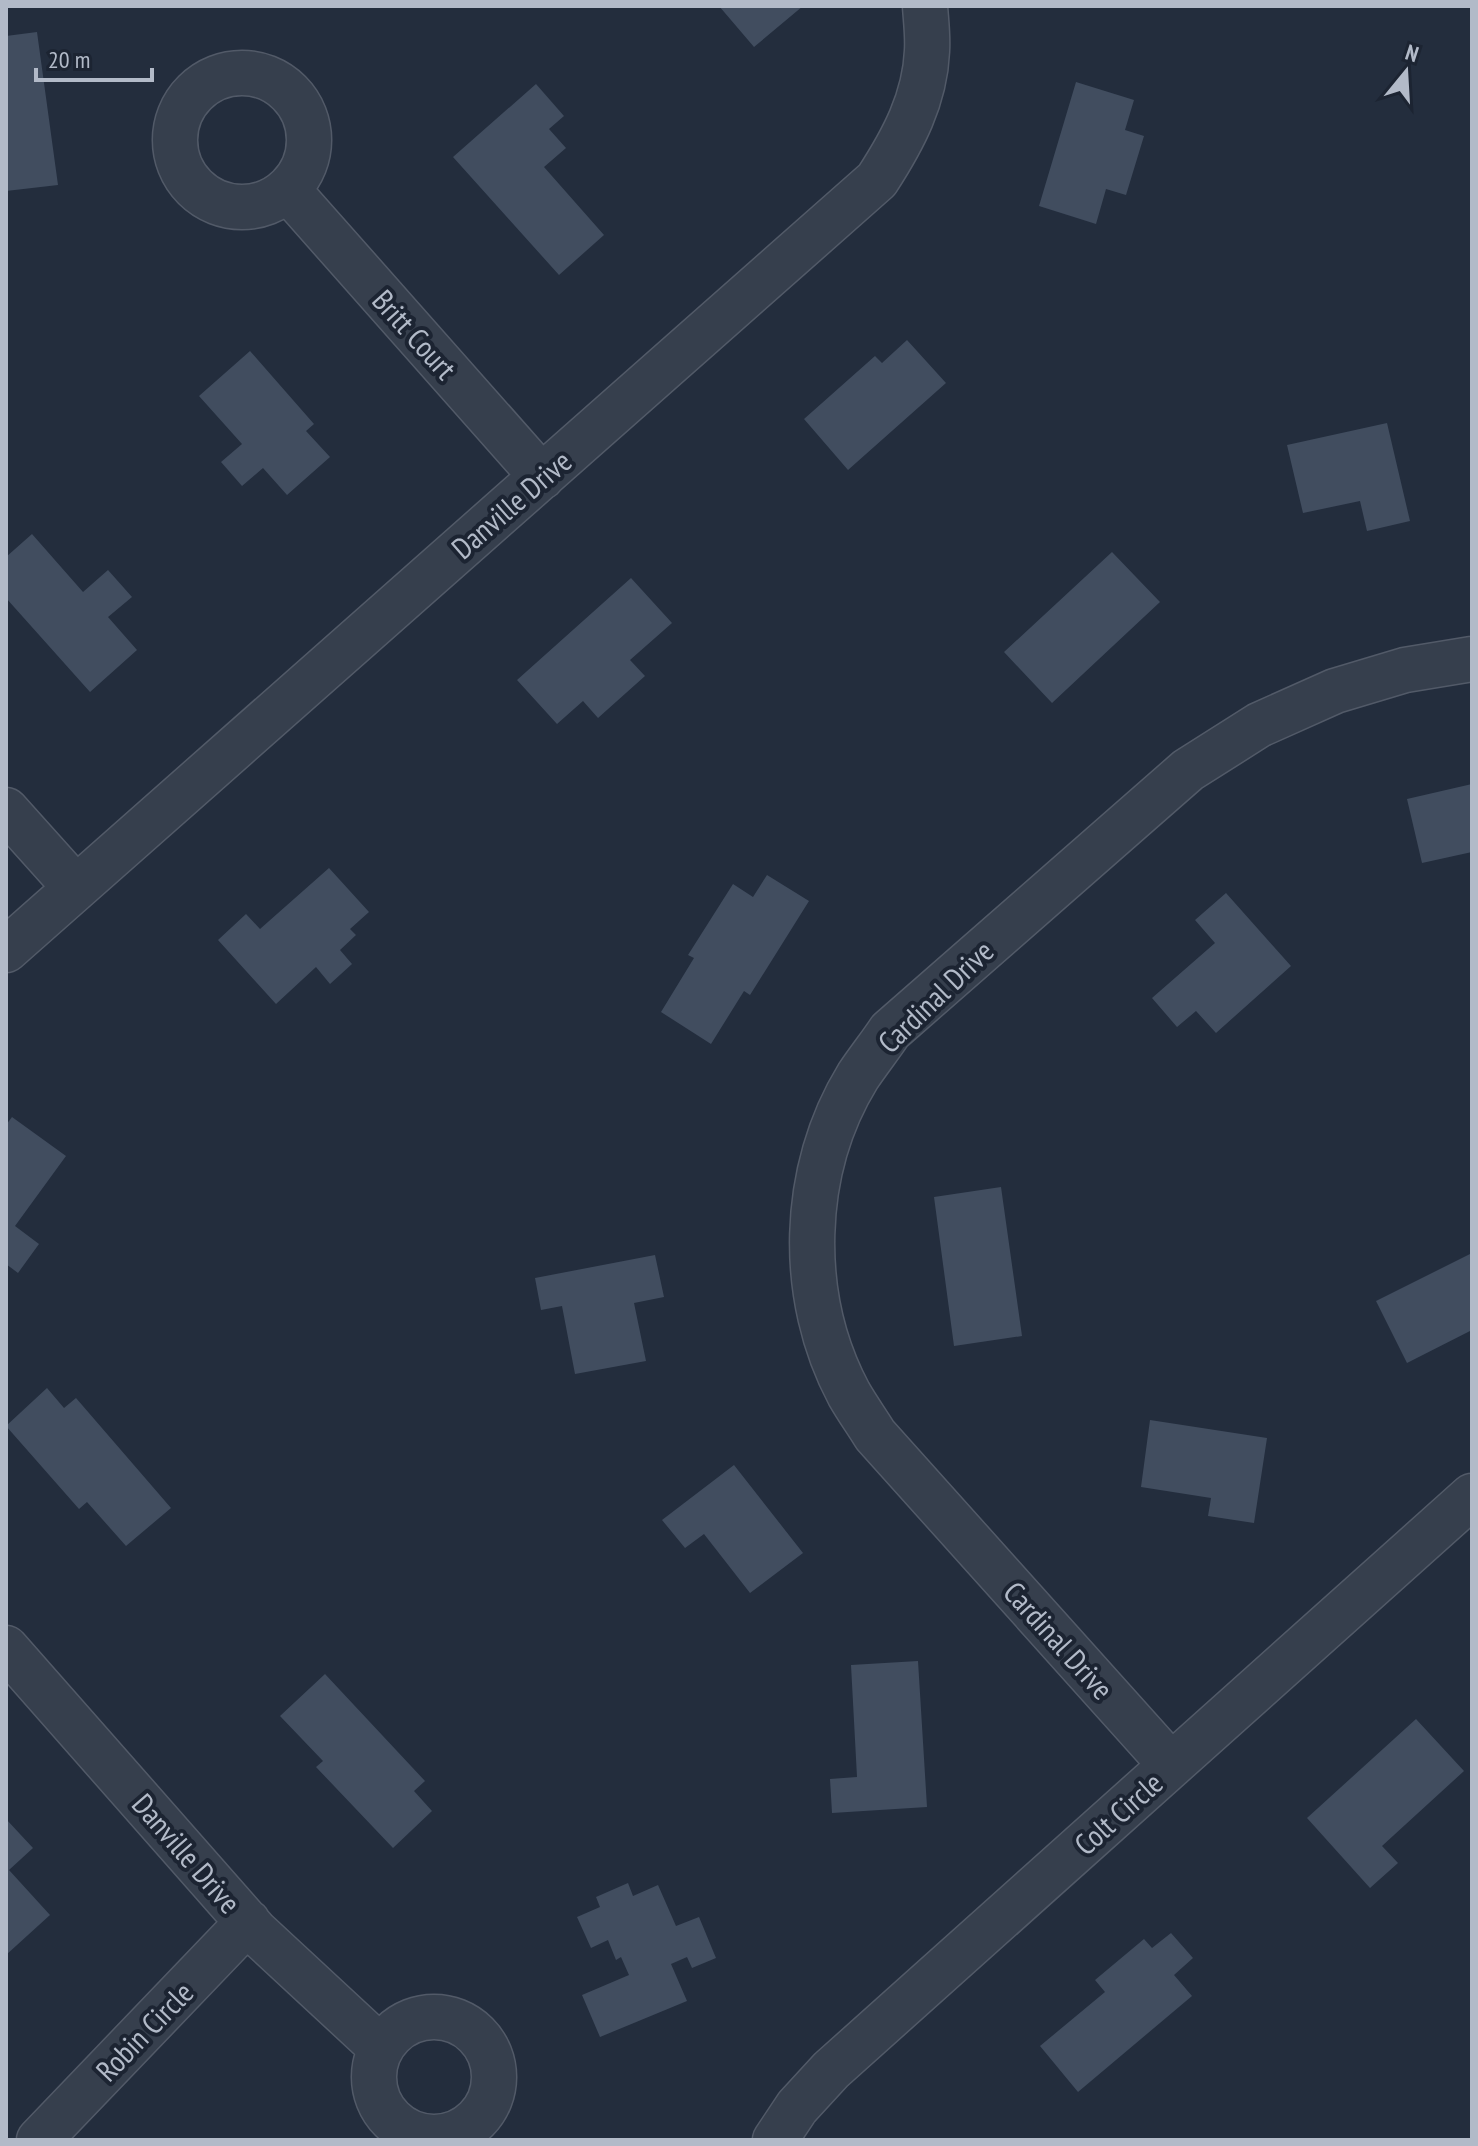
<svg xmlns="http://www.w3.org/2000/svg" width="1478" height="2146" font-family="'PT Sans Narrow',sans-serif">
  <rect width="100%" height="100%" fill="#232d3d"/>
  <path fill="#414d5f" d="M719 6H803L754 47Z
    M37 32 58 185 6 191V36Z
    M1076 82 1134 100 1125 130 1144 136 1126 195 1106 189 1096 224 1039 206Z
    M536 84 564 116 549 129 566 148 544 167 604 235 559 275 453 157Z
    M907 340 946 383 848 470 804 419 875 356 882 363Z
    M250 351 314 424 306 431 330 457 287 495 263 468 242 486 221 462 242 444 199 396Z
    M1387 423 1410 521 1367 531 1360 501 1303 513 1287 445Z
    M32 534 83 592 108 570 132 597 108 617 137 650 90 692 6 598V557Z
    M1112 552 1160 602 1052 703 1004 652Z
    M631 578 672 623 630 660 645 676 598 718 583 701 557 724 517 680Z
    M1472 784V852L1422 863 1407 799Z
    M329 868 369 912 350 929 356 935 340 950 352 964 330 984 316 967 276 1004 218 940 246 914 260 929Z
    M767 875 809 901 750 995 744 991 711 1044 661 1012 694 958 688 955 733 884 753 897Z
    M1226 893 1291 966 1216 1033 1196 1011 1177 1027 1152 998 1215 943 1195 920Z
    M12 1117 66 1156 15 1226 39 1244 18 1273 6 1264V1125Z
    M1001 1187 1022 1336 954 1346 934 1197Z
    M1472 1253V1330L1407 1363 1376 1301Z
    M655 1255 664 1297 634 1303 646 1361 575 1374 562 1306 541 1310 535 1278Z
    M47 1388 64 1408 76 1398 171 1508 126 1546 87 1502 79 1509 6 1426Z
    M1150 1420 1267 1438 1254 1523 1208 1516 1211 1498 1141 1487Z
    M734 1465 803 1553 750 1593 704 1534 685 1548 662 1520Z
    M918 1661 927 1807 832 1813 830 1779 857 1777 851 1665Z
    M325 1674 425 1781 414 1791 432 1811 393 1848 316 1767 323 1761 280 1716Z
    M1416 1719 1464 1771 1382 1846 1398 1863 1370 1888 1307 1818Z
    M6 1819 33 1848 9 1870 50 1915 6 1955Z
    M628 1883 633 1896 658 1885 676 1926 699 1917 716 1958 692 1968 687 1957 671 1964 687 2001 600 2037 582 1995 629 1975 621 1957 616 1960 608 1940 591 1948 577 1917 600 1907 596 1897Z
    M1171 1933 1193 1958 1174 1975 1192 1996 1078 2092 1040 2046 1105 1992 1095 1980 1144 1939 1152 1948Z"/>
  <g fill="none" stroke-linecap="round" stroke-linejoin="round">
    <defs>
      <path id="minor" d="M175 140a67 67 0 1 1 134 0a67 67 0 1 1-134 0Z
        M288 190 542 477
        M6 810 76 888
        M6 950 877 180C903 140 925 99 927 51 928 36 926 21 925 6
        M6 1648 256 1932 380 2047
        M1171 1765 875 1435C867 1422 857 1408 849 1394 797 1297 800 1170 858 1076 868 1061 880 1046 890 1031L1188 770 1259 725 1335 691 1405 670 1472 659
        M374 2077a60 60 0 1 1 120 0a60 60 0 1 1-120 0Z
        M39 2140 248 1922
        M775 2140 797 2107 831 2070 1472 1496"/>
    </defs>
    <use href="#minor" stroke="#525a68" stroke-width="47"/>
    <use href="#minor" stroke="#363f4d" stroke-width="44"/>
  </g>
  <g text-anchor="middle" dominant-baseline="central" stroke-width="8" stroke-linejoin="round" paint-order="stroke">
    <g font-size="30" fill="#b2bac8" stroke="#1c2432">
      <text transform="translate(415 334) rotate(48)">Britt Court</text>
      <text transform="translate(511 504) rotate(-41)">Danville Drive</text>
      <text transform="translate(935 996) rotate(-44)">Cardinal Drive</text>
      <text transform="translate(1059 1640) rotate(48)">Cardinal Drive</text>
      <text transform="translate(1118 1813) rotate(-42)">Colt Circle</text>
      <text transform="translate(187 1853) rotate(49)">Danville Drive</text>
      <text transform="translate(144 2031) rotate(-46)">Robin Circle</text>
    </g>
  </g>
  <rect width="1478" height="2146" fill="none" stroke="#b2bac8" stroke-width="16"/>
  <g transform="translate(1406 72) rotate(18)" stroke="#1c2432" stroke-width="6" paint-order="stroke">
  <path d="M0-6L14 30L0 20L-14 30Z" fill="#b2bac8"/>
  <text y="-12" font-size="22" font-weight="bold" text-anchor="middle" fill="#b2bac8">N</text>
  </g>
  <path d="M36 68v12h116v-12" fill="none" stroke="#b2bac8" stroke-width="4"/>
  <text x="48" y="68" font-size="24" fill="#b2bac8" stroke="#1c2432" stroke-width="6" paint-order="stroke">20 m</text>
</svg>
